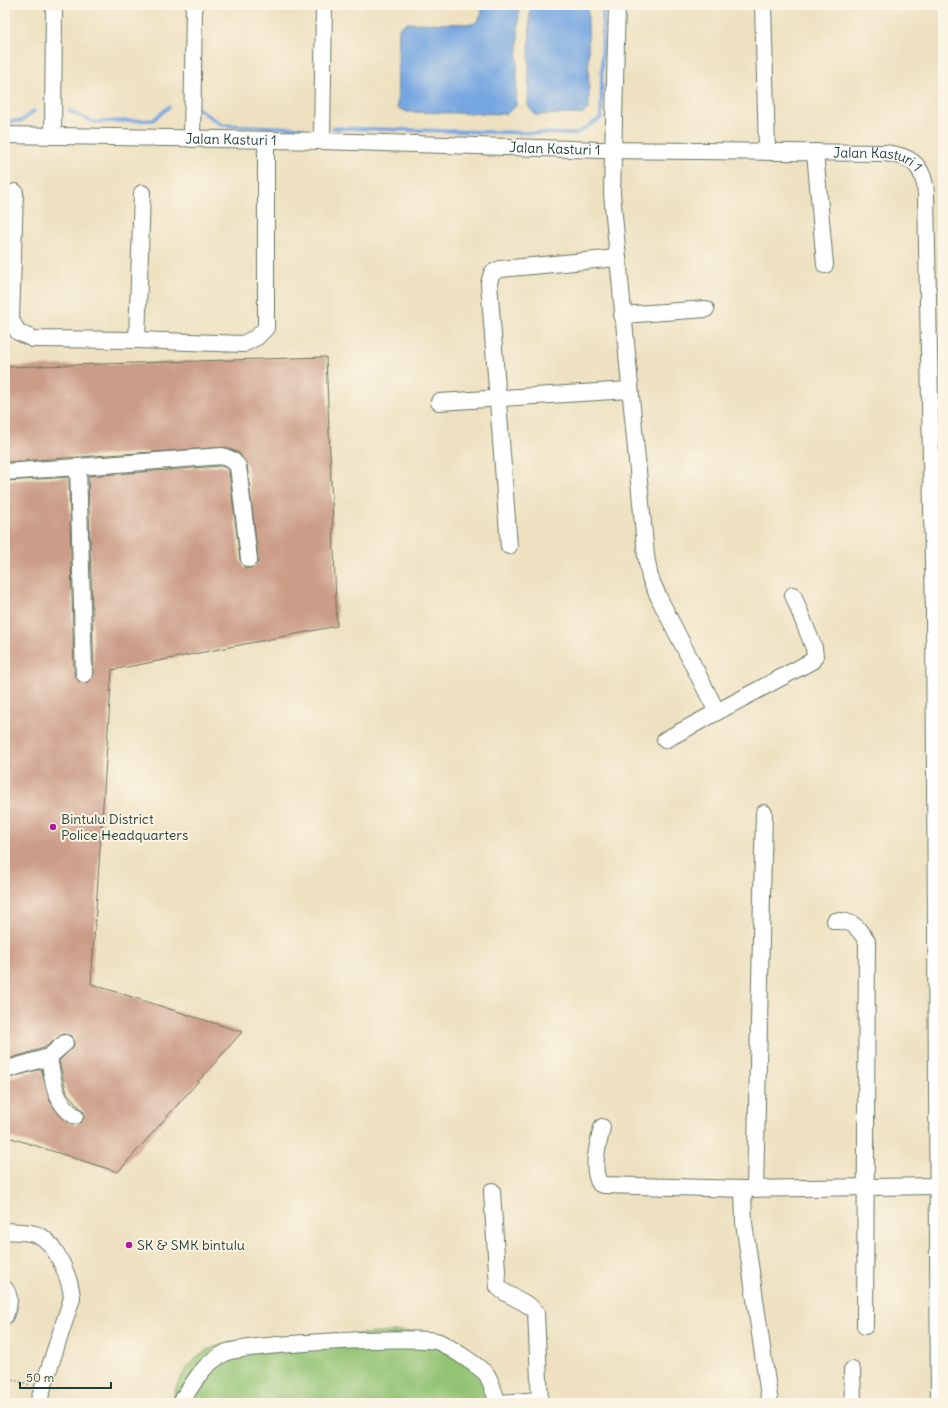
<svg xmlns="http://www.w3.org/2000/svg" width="948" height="1408" font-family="Delius,sans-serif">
  <rect width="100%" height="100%" fill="#fcf5e5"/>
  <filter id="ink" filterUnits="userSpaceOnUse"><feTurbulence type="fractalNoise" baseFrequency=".025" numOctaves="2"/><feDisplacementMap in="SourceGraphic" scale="8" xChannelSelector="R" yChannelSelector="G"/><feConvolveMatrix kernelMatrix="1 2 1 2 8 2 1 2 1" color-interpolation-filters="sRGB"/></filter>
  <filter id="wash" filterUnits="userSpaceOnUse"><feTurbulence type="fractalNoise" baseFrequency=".012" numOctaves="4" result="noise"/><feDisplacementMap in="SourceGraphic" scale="16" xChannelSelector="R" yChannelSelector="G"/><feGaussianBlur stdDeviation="0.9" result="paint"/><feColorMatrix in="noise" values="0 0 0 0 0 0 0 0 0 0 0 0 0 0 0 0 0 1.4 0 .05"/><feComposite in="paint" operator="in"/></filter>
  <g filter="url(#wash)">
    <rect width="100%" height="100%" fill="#eee1c1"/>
    <path fill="#92c373" stroke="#588054" d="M410 1331 441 1338 484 1376 490 1403H172C175 1381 190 1360 209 1349 215 1346 224 1344 230 1342Z"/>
    <path fill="#77a7e1" stroke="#4b728a" d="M483 5H516L519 9 516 106 506 114 408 112 397 108 399 28 406 23 474 24 481 16Z
      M532 5H586L588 9 589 108 582 114 535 115 528 106 530 7Z"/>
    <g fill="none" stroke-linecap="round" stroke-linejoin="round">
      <path stroke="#77a7e1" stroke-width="3.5" d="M197 108 222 125 303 128
        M69 111 93 122 153 120 169 107
        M5 121H21L34 111
        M333 128 576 134 601 118 603 5"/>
    </g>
    <g id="blocks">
      <path fill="#cb9c87" d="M326 357 337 626 112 670 91 984 242 1032 118 1172 5 1136V1079L41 1069 50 1101 61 1117 74 1125 82 1122 84 1117V1112L67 1093 59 1061 74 1046V1041L72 1036 63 1034 44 1048 5 1060V481L69 477 74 674 80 682H89L94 674 88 476 221 466 227 468 229 470 240 560 245 568H250L258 563V558L247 465 239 453 226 447 5 462V367Z"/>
    </g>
  </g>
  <g filter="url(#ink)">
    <use href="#blocks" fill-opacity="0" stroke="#677665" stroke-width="1"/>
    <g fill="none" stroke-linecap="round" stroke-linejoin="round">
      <defs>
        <g id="minor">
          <path d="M617 5 612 194 646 556 650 578 660 600 717 712 812 661 815 656 814 648 793 595"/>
          <path d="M763 5 767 151"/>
          <path id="s1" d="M5 135 322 141 600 150 884 153C912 156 924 165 926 194L934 614 939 1403"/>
          <path d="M53 136 54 5"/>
          <path d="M192 139 194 5"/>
          <path d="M322 141 324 5"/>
          <path d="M815 152 825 265"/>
          <path d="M15 192 11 320 18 332 33 339 137 340 243 344 257 337 266 328V141"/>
          <path d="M622 315 706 309"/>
          <path d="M137 340 142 193"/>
          <path d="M439 402 629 390"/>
          <path d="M78 467 222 456 232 460 238 466 249 559"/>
          <path d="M5 472 78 467 84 674"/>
          <path d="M509 546 489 283 492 273 500 269 617 258"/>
          <path d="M665 740 717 712"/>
          <path d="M835 921C853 920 857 927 867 941L865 1326"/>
          <path d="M49 1057C53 1080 54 1103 75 1116"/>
          <path d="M5 1070 49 1057 65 1043"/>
          <path d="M602 1127C599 1143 590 1168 600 1184L604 1185 743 1189 937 1186"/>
          <path d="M743 1189 744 1223 770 1403"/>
          <path d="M755 1189 764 813"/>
          <path d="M492 1191 498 1287C509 1298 526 1300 536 1312L540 1403"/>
          <path d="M5 1231C16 1232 32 1231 42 1237 57 1247 71 1280 72 1298L38 1403"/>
          <path d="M5 1289C12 1298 8 1307 5 1316"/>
          <path d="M852 1370 853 1403"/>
          <path d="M183 1403V1399C196 1379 203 1364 225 1353 243 1344 421 1335 439 1342 448 1346 482 1368 487 1375 492 1383 494 1394 498 1403"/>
          <path d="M500 1403 540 1400"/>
        </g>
      </defs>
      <use href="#minor" stroke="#677665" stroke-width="18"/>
      <path stroke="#677665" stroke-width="2" stroke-dasharray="1 3" stroke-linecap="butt" d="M5 1377 30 1385"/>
      <use href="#minor" stroke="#fff" stroke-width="16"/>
    </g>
  </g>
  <g fill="#b5179e" stroke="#fcf5e5" stroke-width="1.5">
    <circle cx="53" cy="827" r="4"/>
    <circle cx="129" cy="1245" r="4"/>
  </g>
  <g text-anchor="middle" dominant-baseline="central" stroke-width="4" stroke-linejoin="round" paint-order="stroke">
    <g font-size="14" fill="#1f3d34" stroke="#fcf5e5">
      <text stroke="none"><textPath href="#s1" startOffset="226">Jalan Kasturi 1</textPath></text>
      <text stroke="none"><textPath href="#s1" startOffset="550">Jalan Kasturi 1</textPath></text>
      <text stroke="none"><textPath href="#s1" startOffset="874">Jalan Kasturi 1</textPath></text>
    </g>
    <g font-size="14" fill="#1f3d34" stroke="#fcf5e5" text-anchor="start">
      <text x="61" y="819">Bintulu District<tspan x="61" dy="16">Police Headquarters</tspan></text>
      <text x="137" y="1245">SK &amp; SMK bintulu</text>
    </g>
  </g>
  <rect width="948" height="1408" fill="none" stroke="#fcf5e5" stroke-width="20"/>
  <path d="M20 1382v6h91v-6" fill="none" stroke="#1f3d34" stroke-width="2"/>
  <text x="26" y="1382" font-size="12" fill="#1f3d34" stroke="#fcf5e5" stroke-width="3" paint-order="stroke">50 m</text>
</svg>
